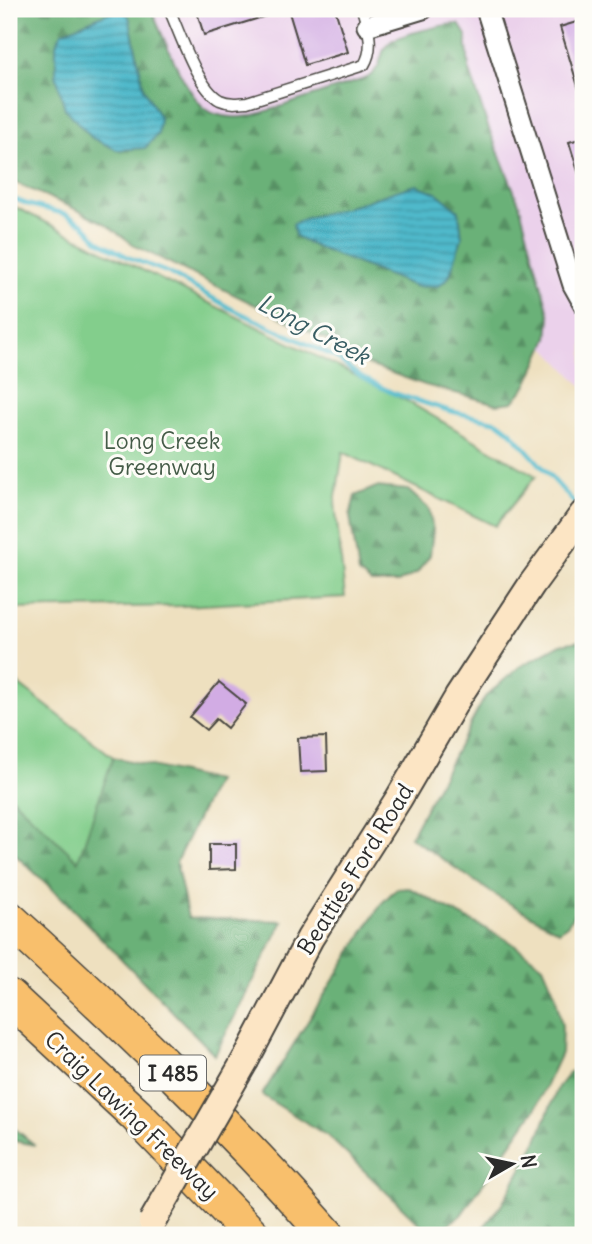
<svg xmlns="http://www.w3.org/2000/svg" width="592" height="1244" font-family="Delius,sans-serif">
  <defs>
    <pattern id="forest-firs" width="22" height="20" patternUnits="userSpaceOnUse" patternTransform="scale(1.75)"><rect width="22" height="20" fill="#6ab178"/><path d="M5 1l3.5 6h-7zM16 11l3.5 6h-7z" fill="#579063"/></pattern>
    <pattern id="water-rules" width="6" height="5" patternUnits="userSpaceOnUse" patternTransform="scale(1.75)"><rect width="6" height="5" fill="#4fb9cb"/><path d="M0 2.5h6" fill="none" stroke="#4297a5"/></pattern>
  </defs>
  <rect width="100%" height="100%" fill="#fdfcf7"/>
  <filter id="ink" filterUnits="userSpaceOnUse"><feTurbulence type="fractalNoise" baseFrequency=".0143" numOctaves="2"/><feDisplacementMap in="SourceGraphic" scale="14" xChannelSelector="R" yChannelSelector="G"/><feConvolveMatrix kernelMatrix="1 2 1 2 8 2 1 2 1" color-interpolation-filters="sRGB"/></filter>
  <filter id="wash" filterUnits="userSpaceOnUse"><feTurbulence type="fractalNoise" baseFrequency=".00686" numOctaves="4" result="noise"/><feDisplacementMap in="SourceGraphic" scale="28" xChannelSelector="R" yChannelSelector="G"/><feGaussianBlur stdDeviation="1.57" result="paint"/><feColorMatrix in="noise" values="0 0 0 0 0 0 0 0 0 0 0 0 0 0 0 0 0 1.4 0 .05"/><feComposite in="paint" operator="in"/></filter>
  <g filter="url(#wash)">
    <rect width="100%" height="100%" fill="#eee0bf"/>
    <path fill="#ebd1eb" d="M9 9H583V387L546 348 504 332Z"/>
    <path fill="url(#forest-firs)" stroke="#4a6e52" stroke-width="2" d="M9 9H151C162 33 187 100 210 112 223 118 238 118 252 116L367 78C385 66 378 51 390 42 399 35 447 23 459 24L466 35 469 68 487 124 519 203 550 317 548 338 527 385 513 402 497 404 425 385 369 365 331 342 137 247 104 223 80 211 9 180Z
      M376 487 408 490 429 509 433 530 430 555 417 573 398 583H371L359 573 350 516 355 496Z
      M580 641 583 645V899L568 924 559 931 498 897 410 837 485 697 519 667 561 644Z
      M9 681 113 757 216 781 176 862 188 918 283 921 215 1055 60 896 9 849Z
      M409 888 509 941 543 966 555 994 562 1026 561 1053 535 1109 461 1215 438 1232H428L329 1137 262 1095 381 904 396 889Z
      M583 1069V1235H477L501 1206 537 1140 558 1087 570 1072Z
      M9 1124 35 1145 9 1140Z"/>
    <path fill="#83ce8c" stroke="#577c5c" stroke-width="2" d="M9 204 405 400 536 476 495 526 343 452 335 503 345 597 183 606 9 609Z
      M9 677 113 757 78 861 9 795Z"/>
    <path fill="url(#water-rules)" stroke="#3d727b" stroke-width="2" d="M122 11 129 16 144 89 160 118 158 134 145 148 117 150 92 138 65 109 56 75V44L62 32 108 13Z
      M417 185 437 193 459 211 462 238 449 277 439 286 417 287 316 247 295 236 293 224C307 216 315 216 330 212 360 205 387 192 417 185Z"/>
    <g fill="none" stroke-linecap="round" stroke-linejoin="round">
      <path stroke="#4fb9cb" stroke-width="4.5" d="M9 197 27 204 65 214 83 224 99 241 128 257 169 273 230 308 335 357 361 377 393 393 450 411 498 422 510 431 578 507"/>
    </g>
    <g id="blocks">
      <path fill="#d2ace4" d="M196 9H279V12L204 35Z
        M288 9H335L348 52 305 65Z
        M583 20V92L580 93 560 27Z
        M583 138V177L580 178 569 142Z
        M219 682 246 704 227 728 216 719 206 730 190 717Z
        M326 737 327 771 300 772 298 738Z
        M209 844H236V869L209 870Z"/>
    </g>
  </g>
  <g filter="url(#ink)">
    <use href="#blocks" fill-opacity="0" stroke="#484641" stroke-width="2"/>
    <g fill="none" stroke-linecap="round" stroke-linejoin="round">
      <defs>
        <path id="lane" d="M169 9C179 31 198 89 220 100 229 104 237 103 247 102L364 65C375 47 368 28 362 9"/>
        <path id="street" d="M486 9 573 285 583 303
          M367 26 423 9"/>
        <path id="secondary" d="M246 1059 310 938 399 798 458 697 532 584 583 514"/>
        <path id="highway" d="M9 919C120 1020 228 1123 327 1235
          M9 997 136 1115 252 1235"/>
      </defs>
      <use href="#lane" stroke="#484641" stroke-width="13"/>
      <use href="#street" stroke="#484641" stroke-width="23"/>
      <use href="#secondary" stroke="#484641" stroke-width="30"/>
      <use href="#highway" stroke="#484641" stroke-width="38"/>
      <use href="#lane" stroke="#fff" stroke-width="10"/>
      <use href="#street" stroke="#fff" stroke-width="19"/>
      <use href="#secondary" stroke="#fce5c4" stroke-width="26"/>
      <use href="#highway" stroke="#f8bf6c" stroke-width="35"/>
      <defs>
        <path id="secondary-bridge" d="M152 1222 246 1059"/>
      </defs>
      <use href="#secondary-bridge" stroke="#484641" stroke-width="30" stroke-linecap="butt"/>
      <use href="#secondary-bridge" stroke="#fce5c4" stroke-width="26"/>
    </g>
  </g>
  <g text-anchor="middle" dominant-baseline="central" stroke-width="6" stroke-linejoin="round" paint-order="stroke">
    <rect fill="#fdfcf7" stroke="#6a6a68" stroke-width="2" x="140" y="1055.5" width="66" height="35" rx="5"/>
    <g font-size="21" font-weight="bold" fill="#2b2b2b">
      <text x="173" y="1073">I 485</text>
    </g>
    <g font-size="23" fill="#455c48" stroke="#fdfcf7">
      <text x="162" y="440">Long Creek<tspan x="162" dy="26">Greenway</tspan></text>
    </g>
    <g font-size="23" fill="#2b2b2b" stroke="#fdfcf7">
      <text transform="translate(355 869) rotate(-58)">Beatties Ford Road</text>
      <text transform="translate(132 1115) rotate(44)">Craig Lawing Freeway</text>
    </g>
    <g font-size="24" font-style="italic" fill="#385d63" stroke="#fdfcf7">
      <text transform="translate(314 329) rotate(28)">Long Creek</text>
    </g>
  </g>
  <rect width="592" height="1244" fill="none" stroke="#fdfcf7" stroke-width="35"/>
  <g transform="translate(512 1164) rotate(81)" stroke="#fdfcf7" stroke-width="5" paint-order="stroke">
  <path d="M0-5L12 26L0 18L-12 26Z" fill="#2b2b2b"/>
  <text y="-10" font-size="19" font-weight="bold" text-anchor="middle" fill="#2b2b2b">N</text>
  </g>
</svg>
